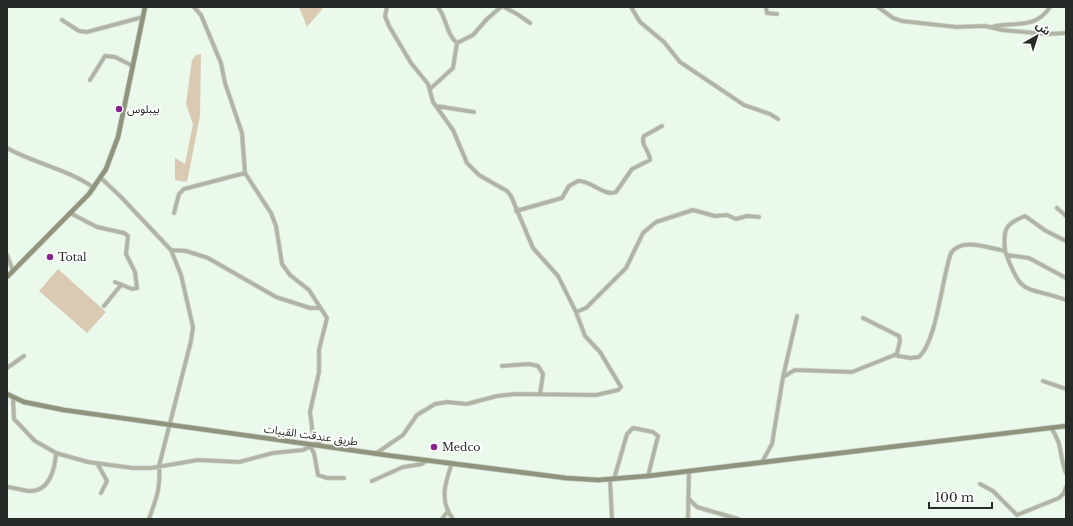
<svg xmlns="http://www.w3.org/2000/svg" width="1073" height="526" font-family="'Libre Baskerville','Noto Sans Arabic',serif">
  <rect width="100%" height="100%" fill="#ebf9ed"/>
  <path fill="#d9cab1" d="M299 7H324L307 27Z
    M201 54 200 116 187 182 175 180V158L185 164 193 124 186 104 192 60 196 55Z
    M58 269 106 312 87 333 39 291Z"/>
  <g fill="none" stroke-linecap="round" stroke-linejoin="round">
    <defs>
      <path id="minor" d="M194 7 201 15 221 63 225 83 242 133 245 173 271 213 276 226 282 264 290 275 309 290 327 318 319 350V372L310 412 313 436 321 445
        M438 7C447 19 446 34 457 43
        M504 7 517 14 530 23
        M631 7 640 22 664 42 680 62 744 105 770 114 778 119
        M766 7 767 13 777 14
        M878 7 893 18 902 21 956 27 985 26 1002 30 1047 34 1066 33
        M62 20 79 31 87 32 143 17
        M992 27C1015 21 1035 30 1050 7
        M90 80 105 56 115 57 133 66
        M430 89 453 68 457 43 473 35 487 19 501 7
        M436 106 474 112
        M7 148C35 164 68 169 94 188
        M101 178 121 197 171 250 181 275 193 327 191 341 159 466C161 488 156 499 149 519
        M1057 208 1066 216
        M516 211 562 198 569 186 578 181C591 180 604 197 616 192L632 169 650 160C650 151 640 145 644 136L662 126
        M70 213 97 227 124 233 128 236 126 254 135 272 137 288 132 289 115 282
        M174 213 179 194 184 189 245 173
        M171 250 186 251 208 258 276 297 310 308H320
        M1005 251C1003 229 1005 224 1025 216L1046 231 1066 241
        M7 255 13 271
        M1007 255 1029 258 1066 278
        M104 306 121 285
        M576 312 586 308 626 268 643 233 656 222 693 210 715 216 727 215 736 219 747 216 759 217
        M863 318 899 336 900 341 897 353 898 356 911 358 919 357C937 341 942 277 951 253 962 237 988 248 1005 251 1022 298 1024 285 1066 300
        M502 366 529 364 538 366 543 374 540 394
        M7 368 24 356
        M783 377 797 316
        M1043 381 1066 389
        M13 398 14 419 35 441 56 453 88 462 133 468H151L198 460 239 462 273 453 303 450 315 444
        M1051 428C1063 444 1059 456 1066 473
        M311 448 314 453 318 475 327 478H344
        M375 454 403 435 417 415 435 404 447 402 467 404 497 396 516 394 596 395 618 390 621 387 600 352 585 336 576 312 558 276 533 248 511 196 507 191 479 175 467 163 453 130 433 102 428 84 411 63 389 26 385 16 387 7
        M762 462 772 444 783 377 795 370 852 372 897 354
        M97 463 107 481 101 493
        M452 463C445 483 439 501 453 519
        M610 479 612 519
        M614 479 627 434 633 428 653 432 658 436 648 476
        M372 481 403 467 422 464 427 460
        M980 484 993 491 1017 515 1059 498 1064 493 1066 487
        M7 487C15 488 22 490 29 491 50 492 55 468 56 453
        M688 498 697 507 738 519
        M442 519 448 511
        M688 519 689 471"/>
      <path id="secondary" d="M7 277 89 194 106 169 118 137 145 7
        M7 394 24 402 64 410 393 456 566 478 598 480 648 476 1066 426"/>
    </defs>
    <use href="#minor" stroke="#c8d4c9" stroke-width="5"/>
    <use href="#secondary" stroke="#c8d4c9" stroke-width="6"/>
    <use href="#minor" stroke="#b1b4a4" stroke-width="3.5"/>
    <use href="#secondary" stroke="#90947c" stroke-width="4.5"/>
  </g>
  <g fill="#87258e" stroke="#fff" stroke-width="1.5">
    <circle cx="119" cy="109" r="4"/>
    <circle cx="50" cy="257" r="4"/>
    <circle cx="434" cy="447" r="4"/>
  </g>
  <g text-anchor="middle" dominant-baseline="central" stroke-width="3.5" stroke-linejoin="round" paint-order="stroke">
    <g font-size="11" fill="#262b27" stroke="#fff" text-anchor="start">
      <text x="127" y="109">بيبلوس</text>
      <text x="58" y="257">Total</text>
      <text x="442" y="447">Medco</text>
    </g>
    <g font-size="11" fill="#262b27" stroke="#fff">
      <text transform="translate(311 435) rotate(8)">طريق عندقت القبيات</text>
    </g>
  </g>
  <rect width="1073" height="526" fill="none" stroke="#262b27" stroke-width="16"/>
  <g transform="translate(1037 36) rotate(39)" stroke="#ffffff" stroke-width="3" paint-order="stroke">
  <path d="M0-3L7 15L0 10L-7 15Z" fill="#262b27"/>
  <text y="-6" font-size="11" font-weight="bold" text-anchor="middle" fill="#262b27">ش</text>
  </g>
  <path d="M929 502v6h63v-6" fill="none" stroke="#262b27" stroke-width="2"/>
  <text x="935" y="502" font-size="12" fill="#262b27" stroke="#ffffff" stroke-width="3" paint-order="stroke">100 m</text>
</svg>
